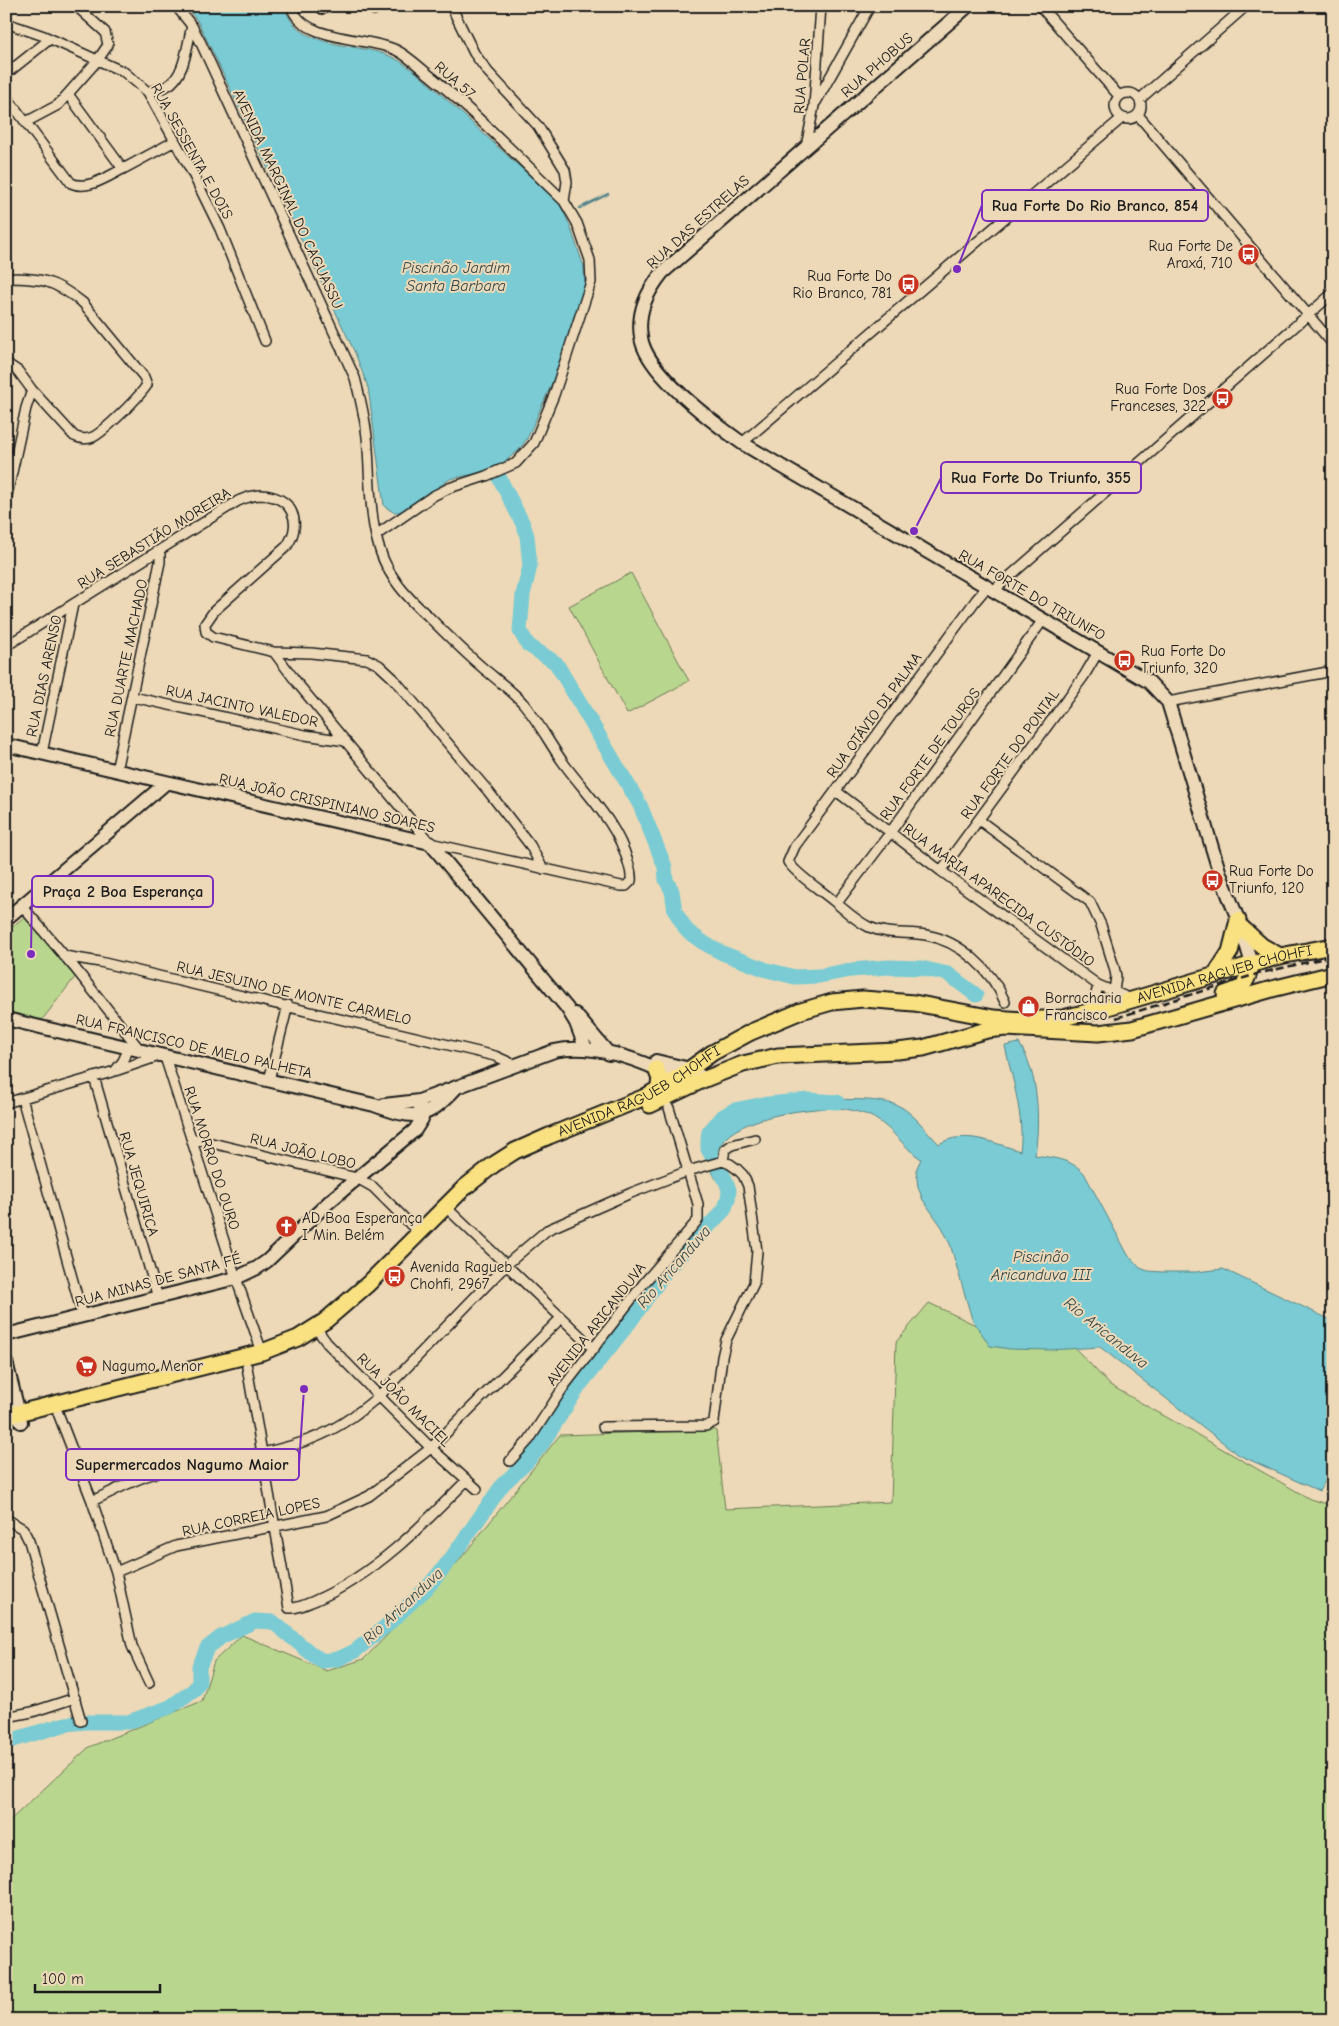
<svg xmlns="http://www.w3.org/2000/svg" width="1339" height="2026" font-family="'Comic Neue',sans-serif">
  <rect width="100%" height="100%" fill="#edd9b7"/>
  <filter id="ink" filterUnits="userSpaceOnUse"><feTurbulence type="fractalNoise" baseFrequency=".02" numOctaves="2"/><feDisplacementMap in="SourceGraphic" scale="10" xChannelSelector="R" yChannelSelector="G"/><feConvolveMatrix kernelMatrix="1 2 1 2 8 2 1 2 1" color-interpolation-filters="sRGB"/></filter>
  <g filter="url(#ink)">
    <path fill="#b9d68e" stroke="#6a7955" d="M631 573 689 681 627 714 569 606Z
      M24 917 75 977 42 1020 6 1011V932Z
      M929 1303 980 1327 1035 1306 1110 1385 1310 1499 1333 1506V2020H6V1824L89 1747 202 1701 214 1661 242 1635 327 1671 364 1659 457 1563 560 1435 716 1430 725 1509 891 1502 896 1342Z"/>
    <path fill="#7acbd3" stroke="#54858a" d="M186 6H284C298 52 357 41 392 57 412 66 438 92 455 107 489 139 524 171 559 202L570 226 584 267 585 295 561 363 527 439 519 450 502 464 484 472 450 479 402 512H393L384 506 368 387 355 353 206 38 198 22Z
      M1019 1043C1039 1074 1040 1119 1035 1155 1053 1158 1071 1159 1084 1173L1128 1255 1140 1268 1148 1271 1162 1272H1196L1223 1269 1333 1321V1468L1319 1491 1239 1455 1100 1347 1049 1350 1010 1349 990 1346 972 1319 950 1244 942 1227 923 1200 918 1187 916 1170 921 1159C901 1146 889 1122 865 1114 855 1111 845 1108 835 1108 806 1108 726 1118 718 1151 716 1160 721 1168 725 1176L716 1179C710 1168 701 1156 706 1143 710 1131 727 1118 739 1113 768 1102 874 1092 901 1107 915 1115 927 1132 939 1144 964 1129 994 1143 1020 1151 1025 1119 1012 1078 1005 1046Z"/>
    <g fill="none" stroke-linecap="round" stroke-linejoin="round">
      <path stroke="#54858a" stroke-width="2.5" d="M580 208 608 194"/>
      <path stroke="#7acbd3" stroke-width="15" d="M489 458 523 524 527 536 530 566 523 595 520 631 528 645 556 663 640 805 665 867 666 880 672 891 675 911 687 931 704 943 722 953 767 970 795 977 819 976 851 970 889 967 921 968 948 974 976 995
        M6 1742 66 1724 85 1722H128L170 1707 195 1689 199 1682V1667L207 1648 221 1637 255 1621 273 1622 313 1655 323 1661 338 1659 355 1651 386 1626 427 1588 450 1560 503 1484 526 1463 542 1444 579 1386 632 1319 668 1268 724 1210 728 1200 729 1190 726 1181 708 1149V1139L709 1132 722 1117 734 1110 759 1105 808 1100 837 1102"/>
      <defs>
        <path id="street" d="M176 6 192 26 200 41 355 378C361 401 367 425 368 449 371 494 368 545 397 583 406 596 417 606 428 616 446 634 464 652 483 668 496 679 511 690 523 703 539 722 550 745 565 765 589 797 617 823 628 862 630 869 632 874 631 881L626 886H621L430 843 298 684 274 652
          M291 6C303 43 367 36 396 50 410 57 421 69 433 78 479 116 521 160 564 201L577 223 590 260 591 282 554 395 534 443 516 463 486 476 449 488 433 496 376 535
          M371 6 374 10
          M451 6 474 53 488 72 538 126 565 170 567 182 564 201
          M1040 6 1119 96
          M322 9 326 6
          M6 23 44 36 124 72 148 92 192 172 220 229 265 341
          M6 74 50 39
          M148 92C154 90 161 89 167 86 185 77 187 44 192 26
          M1115 106a13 13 0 1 1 26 0a13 13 0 1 1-26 0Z
          M68 94 123 169 175 141
          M6 96 71 183C88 191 108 176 123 169
          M1140 99 1246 6
          M816 102 870 6
          M1138 115 1333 344
          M26 122 58 105 97 61 108 45 105 32 76 6
          M806 147 814 106 821 6
          M6 278C42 278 54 280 83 303L144 377 147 385C139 397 105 431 93 437 86 440 80 439 74 436L32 390 18 371 6 363
          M742 443 1122 118
          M6 500 26 408 32 390
          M987 587 976 600 795 846 788 862C800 878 820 889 835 902 846 911 856 921 869 927 887 935 907 932 926 935 960 941 992 970 1005 1002
          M993 591 1333 293
          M6 646 238 501C245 498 253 495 261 495 292 496 303 522 287 546L214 611 205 624 206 632 213 637 274 652 311 653 367 659 379 665 393 678 488 791 530 845 543 869
          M133 697 305 735 346 741
          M1168 702 1333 671
          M42 753 73 604
          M116 771 160 562V550
          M836 791 941 871 1098 985 1131 999
          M979 820 1090 902 1101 925 1114 967 1116 976 1114 992
          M941 871 1084 676 1098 652
          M837 903 887 837 1043 620
          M22 906 74 967 141 1051
          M64 956 100 962 495 1056 515 1065
          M1086 1011 1095 999 1098 985
          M165 1057 236 1278 262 1352
          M115 1071 123 1061 129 1048
          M94 1077 158 1298
          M269 1080 288 1005
          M22 1098 83 1317
          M6 1103 115 1071 159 1056
          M191 1138 357 1178 373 1187 418 1232
          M723 1161 725 1150 732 1145 755 1139
          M451 1212 594 1349
          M316 1328 327 1343 379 1396 431 1448 477 1489
          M247 1367 289 1608C297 1609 306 1604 314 1601 373 1576 423 1525 467 1480
          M58 1413 92 1501 116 1572 132 1646 149 1683
          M510 1461 529 1440 565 1385 644 1283 698 1220V1204L669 1108
          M92 1501C116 1490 140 1476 166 1470 214 1459 265 1457 311 1439 336 1430 359 1413 379 1396L506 1265 547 1230 631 1193 688 1171 723 1161 730 1164 737 1169 743 1175 748 1186 757 1251 754 1283 726 1340 722 1357 714 1422 706 1426 603 1427
          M6 1519 23 1529 29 1541 81 1721
          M116 1572 176 1546 326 1516 369 1496 431 1448 561 1318
          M6 1717 32 1712 75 1698"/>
        <path id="secondary" d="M968 6 662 273C647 292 637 312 641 337 645 372 714 423 742 443L1149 682 1168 702 1220 874 1241 927 1252 964
          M6 745 430 843 567 1008 576 1023 586 1049
          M6 919 166 783
          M575 1014 609 1054
          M6 1019 374 1105C416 1120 425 1121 456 1088
          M656 1061 690 1069 705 1079
          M384 1105 419 1101 554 1051C587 1044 625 1055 655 1068 665 1073 676 1073 684 1080
          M6 1335 236 1278 257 1268 267 1261 330 1201 415 1130 422 1119 419 1101
          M6 1362 21 1422"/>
        <g id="primary">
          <path d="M1241 927 1262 946 1280 956"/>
          <path d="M1215 975 1230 952 1238 920"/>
          <path d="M1225 994C1245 988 1246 983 1252 964"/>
          <path d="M656 1069 660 1079 658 1090"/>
          <path d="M650 1105 705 1079 743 1064 778 1056 897 1051 923 1048 987 1030 1006 1028 1098 1033 1132 1029 1272 989 1333 974"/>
          <path id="s1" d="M6 1416 262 1352 298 1338 325 1321 368 1284 464 1188 493 1165 515 1151 549 1136 645 1097 680 1076 712 1053 751 1032 801 1011 832 1002 863 999 914 1003 994 1018 1023 1020 1063 1018 1108 1007 1280 956 1333 946"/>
        </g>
      </defs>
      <use href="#street" stroke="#1c1c1c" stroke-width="12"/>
      <use href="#secondary" stroke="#1c1c1c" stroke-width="16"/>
      <use href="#primary" stroke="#1c1c1c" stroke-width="19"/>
      <use href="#street" stroke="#edd9b7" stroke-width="9"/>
      <use href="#secondary" stroke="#edd9b7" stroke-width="12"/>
      <use href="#primary" stroke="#f9e181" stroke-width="15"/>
      <path stroke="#1c1c1c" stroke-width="2.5" stroke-dasharray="8 4" stroke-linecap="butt" d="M1116 1018 1257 974 1333 956"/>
    </g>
  </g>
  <defs>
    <symbol id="bus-disc" viewBox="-11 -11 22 22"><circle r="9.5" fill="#c8321e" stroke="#edd9b7"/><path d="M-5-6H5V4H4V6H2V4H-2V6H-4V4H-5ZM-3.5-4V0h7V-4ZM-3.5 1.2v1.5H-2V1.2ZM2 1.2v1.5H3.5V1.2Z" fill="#fff"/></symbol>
    <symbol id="shop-disc" viewBox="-11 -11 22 22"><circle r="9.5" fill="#c8321e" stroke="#edd9b7"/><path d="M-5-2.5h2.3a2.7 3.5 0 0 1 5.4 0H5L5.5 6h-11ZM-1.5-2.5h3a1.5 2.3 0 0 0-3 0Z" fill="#fff"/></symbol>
    <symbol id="church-disc" viewBox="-11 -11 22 22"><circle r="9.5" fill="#c8321e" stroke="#edd9b7"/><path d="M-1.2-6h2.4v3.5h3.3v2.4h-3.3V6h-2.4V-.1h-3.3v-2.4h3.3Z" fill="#fff"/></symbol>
    <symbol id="supermarket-disc" viewBox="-11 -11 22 22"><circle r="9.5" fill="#c8321e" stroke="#edd9b7"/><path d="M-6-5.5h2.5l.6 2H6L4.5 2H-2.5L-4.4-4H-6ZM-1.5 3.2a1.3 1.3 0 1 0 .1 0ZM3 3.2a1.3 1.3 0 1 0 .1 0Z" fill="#fff"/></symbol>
  </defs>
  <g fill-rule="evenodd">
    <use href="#bus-disc" x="1236" y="242" width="25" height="25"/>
    <use href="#bus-disc" x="896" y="272" width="25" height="25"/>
    <use href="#bus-disc" x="1210" y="386" width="25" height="25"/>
    <use href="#bus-disc" x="1112" y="648" width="25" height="25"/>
    <use href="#bus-disc" x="1200" y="868" width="25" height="25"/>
    <use href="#shop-disc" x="1016" y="994" width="25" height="25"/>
    <use href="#church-disc" x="274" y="1214" width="25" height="25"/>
    <use href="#bus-disc" x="382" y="1264" width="25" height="25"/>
    <use href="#supermarket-disc" x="74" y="1354" width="25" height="25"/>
  </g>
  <g text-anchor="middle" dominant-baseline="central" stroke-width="4" stroke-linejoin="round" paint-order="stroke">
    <g font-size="15" fill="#1c1c1c" stroke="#edd9b7">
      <text transform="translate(877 65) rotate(-41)">RUA PHOBUS</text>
      <text transform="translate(802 76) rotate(-85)">RUA POLAR</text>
      <text transform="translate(455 80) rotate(41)">RUA 57</text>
      <text transform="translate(192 151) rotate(61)">RUA SESSENTA E DOIS</text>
      <text transform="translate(288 199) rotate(65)">AVENIDA MARGINAL DO CAGUASSU</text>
      <text transform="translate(698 222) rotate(-42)">RUA DAS ESTRELAS</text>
      <text transform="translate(154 538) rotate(-32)">RUA SEBASTIÃO MOREIRA</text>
      <text transform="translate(1032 595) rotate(30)">RUA FORTE DO TRIUNFO</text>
      <text transform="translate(126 658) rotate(-78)">RUA DUARTE MACHADO</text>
      <text transform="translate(44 676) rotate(-78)">RUA DIAS ARENSO</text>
      <text transform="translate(242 706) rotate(12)">RUA JACINTO VALEDOR</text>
      <text transform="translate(874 715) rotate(-54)">RUA OTÁVIO DI PALMA</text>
      <text transform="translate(930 754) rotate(-54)">RUA FORTE DE TOUROS</text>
      <text transform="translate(1010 754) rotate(-54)">RUA FORTE DO PONTAL</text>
      <text transform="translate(327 803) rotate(13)">RUA JOÃO CRISPINIANO SOARES</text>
      <text transform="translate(999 895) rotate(36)">RUA MARIA APARECIDA CUSTÓDIO</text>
      <text stroke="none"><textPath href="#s1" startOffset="1342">AVENIDA RAGUEB CHOHFI</textPath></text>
      <text transform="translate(294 993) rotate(13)">RUA JESUINO DE MONTE CARMELO</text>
      <text transform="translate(194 1046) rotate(13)">RUA FRANCISCO DE MELO PALHETA</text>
      <text stroke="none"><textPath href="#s1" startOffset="728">AVENIDA RAGUEB CHOHFI</textPath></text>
      <text transform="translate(303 1151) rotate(14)">RUA JOÃO LOBO</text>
      <text transform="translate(212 1158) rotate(72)">RUA MORRO DO OURO</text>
      <text transform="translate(139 1184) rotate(74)">RUA JEQUIRICA</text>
      <text transform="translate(158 1280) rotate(-15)">RUA MINAS DE SANTA FÉ</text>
      <text transform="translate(596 1324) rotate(-52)">AVENIDA ARICANDUVA</text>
      <text transform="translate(404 1400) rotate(45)">RUA JOÃO MACIEL</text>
      <text transform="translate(251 1517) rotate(-12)">RUA CORREIA LOPES</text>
    </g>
    <g font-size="15" fill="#1c1c1c" stroke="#edd9b7" text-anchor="start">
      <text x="1233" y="246" text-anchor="end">Rua Forte De<tspan x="1233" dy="17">Araxá, 710</tspan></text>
      <text x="892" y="276" text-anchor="end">Rua Forte Do<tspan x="892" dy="17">Rio Branco, 781</tspan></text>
      <text x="1206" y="389" text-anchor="end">Rua Forte Dos<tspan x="1206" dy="17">Franceses, 322</tspan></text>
      <text x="1141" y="651">Rua Forte Do<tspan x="1141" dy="17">Triunfo, 320</tspan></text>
      <text x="1229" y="871">Rua Forte Do<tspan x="1229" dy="17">Triunfo, 120</tspan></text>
      <text x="1045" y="998">Borracharia<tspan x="1045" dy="17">Francisco</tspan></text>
      <text x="302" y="1218">AD Boa Esperança<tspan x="302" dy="17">I Min. Belém</tspan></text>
      <text x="410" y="1267">Avenida Ragueb<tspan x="410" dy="17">Chohfi, 2967</tspan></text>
      <text x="102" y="1366">Nagumo Menor</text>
    </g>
    <g font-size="16" font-style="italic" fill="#34484a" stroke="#edd9b7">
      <text x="456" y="268">Piscinão Jardim<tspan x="456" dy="18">Santa Barbara</tspan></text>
      <text x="1041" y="1257">Piscinão<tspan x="1041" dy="18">Aricanduva III</tspan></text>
      <text transform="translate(674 1267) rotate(-49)">Rio Aricanduva</text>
      <text transform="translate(1106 1333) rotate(39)">Rio Aricanduva</text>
      <text transform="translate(403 1606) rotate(-43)">Rio Aricanduva</text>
    </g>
  </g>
  <path fill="none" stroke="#7b2cbf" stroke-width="2" d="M957 269L982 205M914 531L941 478M31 954L32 891M304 1389L299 1465"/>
  <g fill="#7b2cbf" stroke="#edd9b7" stroke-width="2">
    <circle cx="957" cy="269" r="5"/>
    <circle cx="914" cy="531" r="5"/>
    <circle cx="31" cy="954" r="5"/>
    <circle cx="304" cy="1389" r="5"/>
  </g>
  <g fill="#edd9b7" stroke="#7b2cbf" stroke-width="2">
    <rect x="982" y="190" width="226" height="31" rx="5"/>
    <rect x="941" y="462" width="200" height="31" rx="5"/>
    <rect x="32" y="876" width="181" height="31" rx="5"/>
    <rect x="66" y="1449" width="233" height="31" rx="5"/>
  </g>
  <g font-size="16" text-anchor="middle" font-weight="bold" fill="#1c1c1c">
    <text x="1095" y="211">Rua Forte Do Rio Branco, 854</text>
    <text x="1041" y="483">Rua Forte Do Triunfo, 355</text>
    <text x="123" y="897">Praça 2 Boa Esperança</text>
    <text x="182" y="1470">Supermercados Nagumo Maior</text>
  </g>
  <rect width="1339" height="2026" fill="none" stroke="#edd9b7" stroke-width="25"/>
  <rect x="12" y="12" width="1314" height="2001" fill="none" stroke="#1c1c1c" stroke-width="2" filter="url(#ink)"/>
  <path d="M35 1984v8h125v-8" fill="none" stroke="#1c1c1c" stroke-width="2.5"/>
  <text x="42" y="1984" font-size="15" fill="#1c1c1c" stroke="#edd9b7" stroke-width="4" paint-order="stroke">100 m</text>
</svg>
